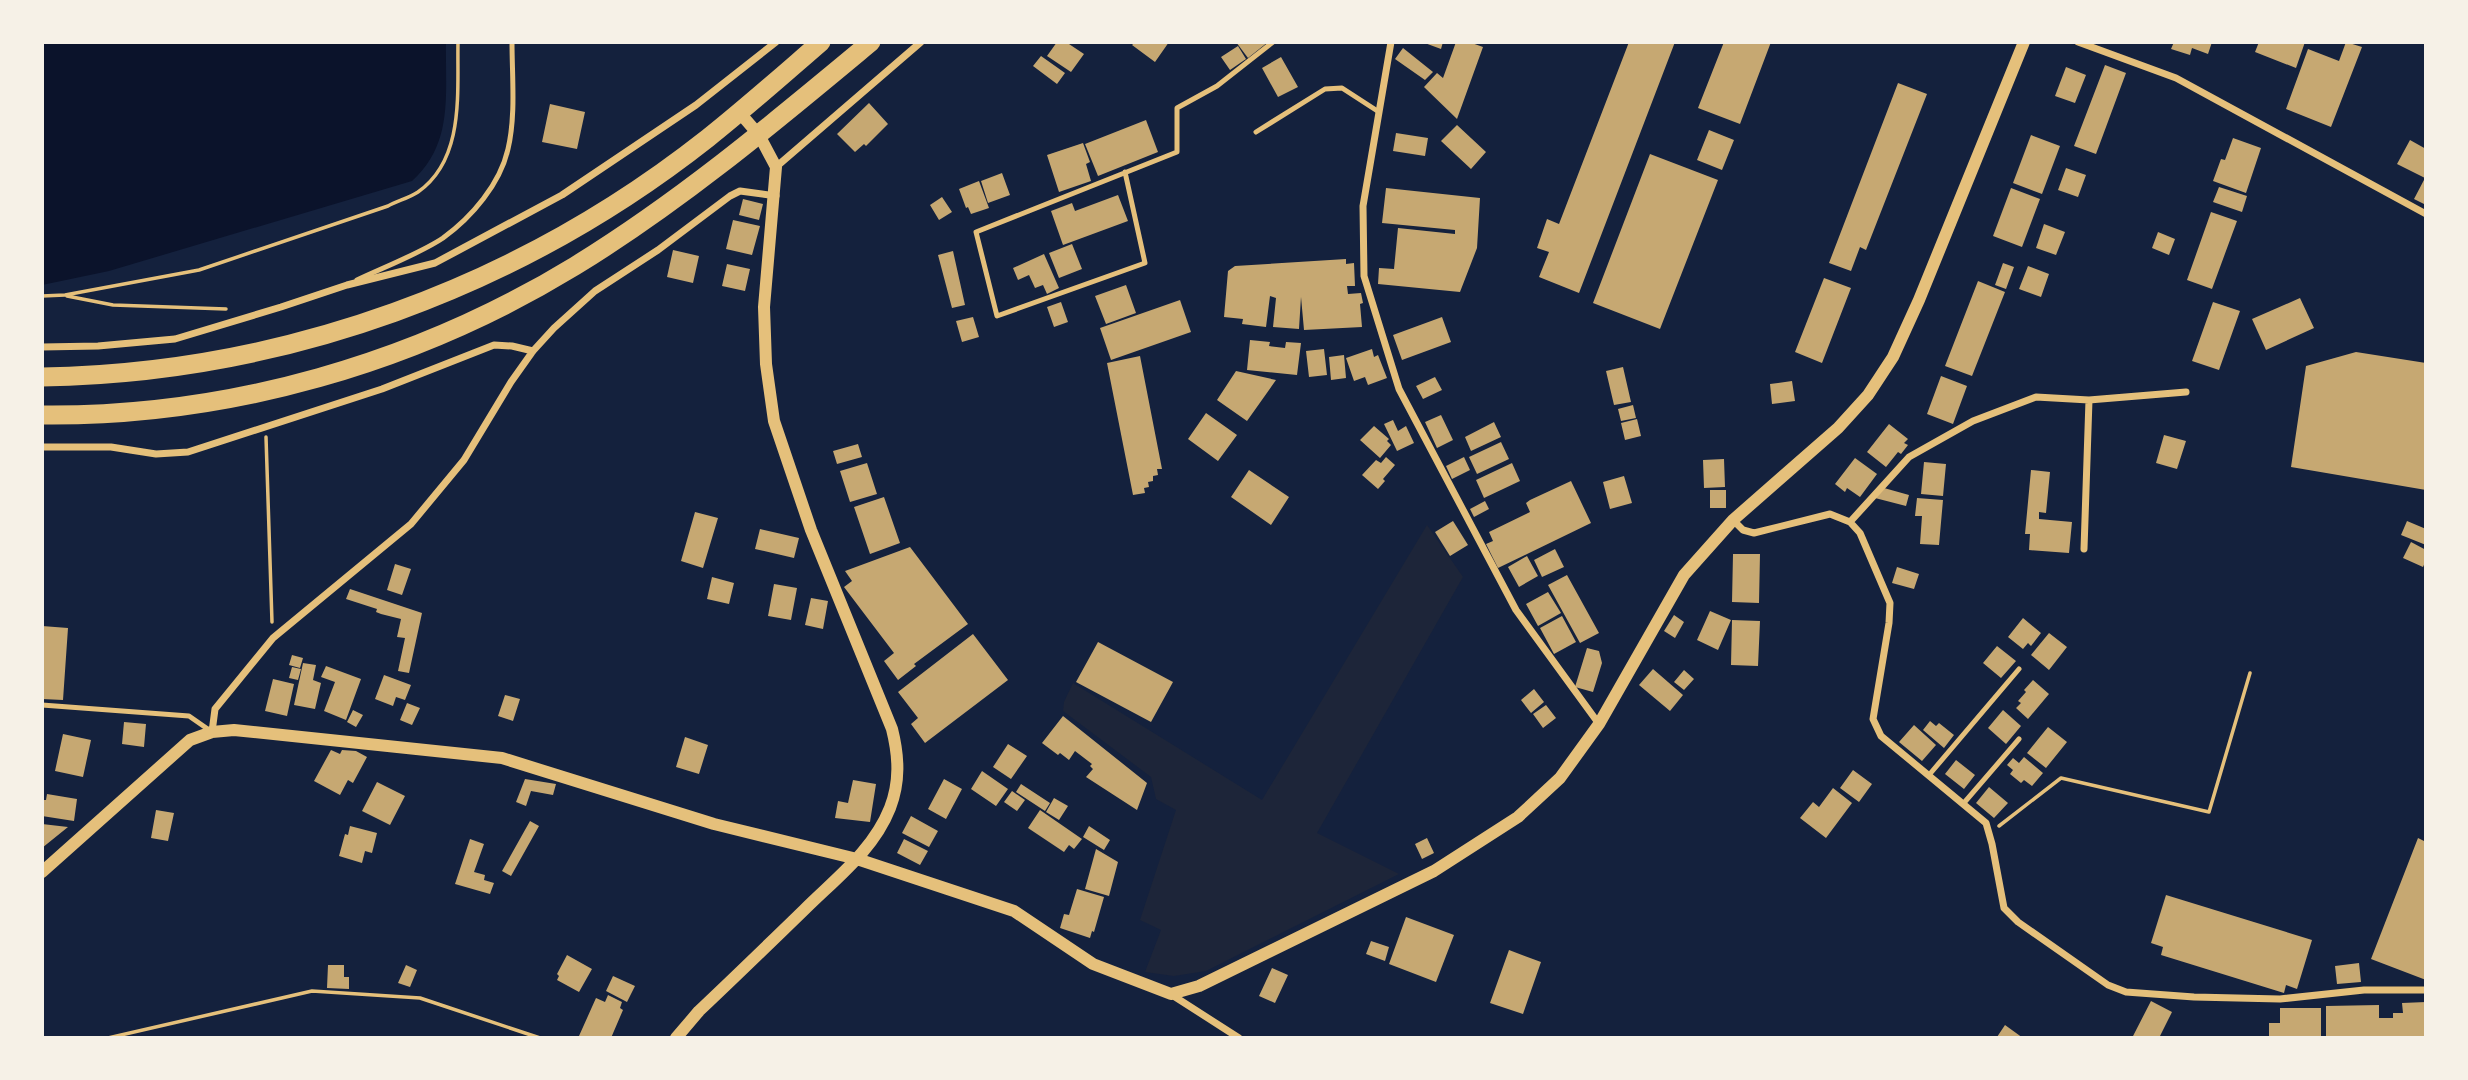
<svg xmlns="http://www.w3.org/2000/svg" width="2468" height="1080" font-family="Helvetica,sans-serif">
  <rect width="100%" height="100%" fill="#14213d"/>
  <path fill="#1d2539" d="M1427 525 1463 577 1317 833 1399 874 1206 971 1174 976 1145 972 1161 930 1140 920 1176 810 1156 799 1151 777 1063 711 1064 702 1073 683 1262 800Z"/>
  <path fill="#0b132b" d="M42 42H446C445 94 454 143 412 181L109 271 42 285Z"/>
  <path fill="#c6a872" d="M1057 42H1066L1084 54 1071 72 1047 56Z
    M1135 42H1169L1155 62 1132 45Z
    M1236 42H1268L1248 58Z
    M1422 42H1443L1441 49Z
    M1456 42H1469L1483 47 1457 119 1424 87 1437 73 1443 78Z
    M1629 42H1675L1579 293 1539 277 1549 252 1537 248 1547 219 1559 224Z
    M1724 42H1771L1740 124 1698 108Z
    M2174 42H2212L2208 54 2192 48 2190 55 2171 49Z
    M2259 42H2305L2296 68 2255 52Z
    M2346 42 2362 47 2331 127 2286 109 2308 49 2339 61Z
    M1238 46 1246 59 1230 70 1221 57Z
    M1403 48 1433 72 1425 80 1395 59Z
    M1041 56 1065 73 1057 84 1033 66Z
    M1281 57 1298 87 1278 97 1262 68Z
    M2105 65 2126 73 2096 154 2074 146Z
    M2066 67 2086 75 2075 103 2055 96Z
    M1898 83 1927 94 1866 250 1860 247 1851 271 1829 263Z
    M869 103 888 124 866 146 864 144 855 152 837 134Z
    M550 104 585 112 577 149 542 142Z
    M1146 120 1158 152 1098 176 1085 144Z
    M1457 125 1486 152 1471 169 1441 141Z
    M1709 130 1734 140 1722 170 1697 160Z
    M1396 133 1428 138 1425 156 1393 151Z
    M2031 135 2060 146 2042 194 2013 183Z
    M2233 138 2261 148 2246 193 2213 181 2221 159 2225 160Z
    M2410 140 2426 149V205L2414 199 2425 178 2397 164Z
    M1083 143 1090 162 1086 164 1091 181 1059 192 1047 155Z
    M1650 154 1718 180 1660 329 1593 303Z
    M2066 168 2086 175 2078 197 2058 190Z
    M1002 173 1010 195 988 203 981 181Z
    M979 181 989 208 971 214 968 207 966 208 959 189Z
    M2219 187 2247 196 2242 212 2213 202Z
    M1386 188 1480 198 1477 248 1460 292 1378 284 1379 268 1394 269 1398 228 1455 234V230L1382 223Z
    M2011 188 2040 199 2022 247 1993 236Z
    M1118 195 1128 221 1063 245 1051 211 1072 203 1075 211Z
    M942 197 952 212 939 220 930 205Z
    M743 199 763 204 759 220 739 215Z
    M2211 212 2237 221 2212 289 2187 280Z
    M733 220 760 226 752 255 726 249Z
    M2044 224 2065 232 2056 255 2036 248Z
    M2158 232 2175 239 2169 255 2152 248Z
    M1072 244 1082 269 1059 278 1049 253Z
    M673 250 699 256 693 283 667 277Z
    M953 251 965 305 952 308 938 255Z
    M1044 254 1059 288 1047 294 1043 285 1035 288 1029 275 1018 280 1013 268Z
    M1346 259V264L1354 263 1355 286H1347L1348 294 1361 293 1363 303 1360 304 1362 327 1304 330 1301 297 1299 329 1273 327 1276 298 1270 296 1266 327 1242 324 1243 319 1224 317 1228 271 1235 266Z
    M2003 263 2014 267 2006 289 1995 285Z
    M727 264 750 269 745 291 722 286Z
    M2028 266 2049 274 2041 297 2019 289Z
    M1824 278 1851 288 1822 363 1795 352Z
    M1978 281 2005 292 1972 376 1945 366Z
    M1126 285 1136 313 1106 324 1095 296Z
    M2300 298 2314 328 2266 350 2252 319Z
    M1180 300 1191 332 1111 360 1100 328Z
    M1061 302 1068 322 1054 327 1047 307Z
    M2213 302 2240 311 2219 370 2192 361Z
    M973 317 979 337 962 342 956 321Z
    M1442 317 1451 342 1402 360 1393 335Z
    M1250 340 1270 342 1269 346 1285 348 1286 342 1301 343 1297 375 1247 370Z
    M1324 349 1327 375 1309 377 1306 351Z
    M1372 349 1374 357 1378 355 1387 378 1368 385 1365 377 1354 381 1346 358Z
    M2356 352 2426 363V490L2291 467 2306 366Z
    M1344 355 1346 378 1331 380 1329 357Z
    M1140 356 1162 469H1157L1158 475 1153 476V481L1148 482 1149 487 1144 488 1145 493 1133 495 1107 363Z
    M1623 367 1631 402 1614 405 1606 371Z
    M1236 371 1276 380 1247 421 1217 400Z
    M1941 376 1967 386 1953 424 1927 414Z
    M1435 377 1442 390 1423 399 1416 386Z
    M1792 381 1795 401 1772 404 1770 384Z
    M1633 405 1636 418 1621 421 1618 409Z
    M1206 413 1237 435 1218 461 1188 439Z
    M1441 415 1453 440 1437 448 1425 422Z
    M1637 419 1641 436 1625 440 1621 423Z
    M1393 420 1398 431 1406 426 1414 443 1397 451 1384 424Z
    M1494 422 1501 437 1471 451 1465 437Z
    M1889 424 1908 439 1904 443 1908 445 1901 454 1898 452 1886 467 1867 452Z
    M1374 426 1389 439 1387 441 1391 445 1380 458 1360 440Z
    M2164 435 2186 441 2177 469 2156 463Z
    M1501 442 1509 459 1477 474 1469 457Z
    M858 444 862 457 837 464 833 451Z
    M1386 457 1395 465 1383 479 1385 481 1378 489 1362 475 1376 460 1381 463Z
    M1464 457 1470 470 1452 479 1446 466Z
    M1855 458 1877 474 1860 497 1847 488 1845 492 1835 484Z
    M1724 459 1725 487 1704 488 1703 460Z
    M1924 462 1946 464 1943 496 1921 494Z
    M867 463 877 494 850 502 840 471Z
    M1512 463 1520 481 1484 498 1476 480Z
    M1249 470 1289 497 1271 525 1231 497Z
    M2031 470 2050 472 2046 513 2039 512V519L2072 522 2069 553 2029 550 2030 534H2025Z
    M1624 476 1632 503 1610 509 1603 482Z
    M1571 481 1591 523 1498 568 1486 544 1493 541 1489 532 1530 512 1526 503 1530 500Z
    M1884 488 1909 495 1906 506 1875 498Z
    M1710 490H1726V508H1710Z
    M884 497 900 543 870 554 854 507Z
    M1917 498 1943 500 1939 545 1920 544 1922 516H1915Z
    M1485 501 1489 509 1474 517 1470 509Z
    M695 512 718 518 703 568 681 561Z
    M1453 521 1468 545 1450 556 1435 532Z
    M2407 521 2426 529V545L2401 535Z
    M760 529 799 538 794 558 755 549Z
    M2411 542 2426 550V560L2423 567 2403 558Z
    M910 547 968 624 914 664 916 666 898 680 884 661 894 653 844 587 852 581 845 571Z
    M1555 549 1564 567 1542 577 1534 560Z
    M1733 554H1760L1759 603 1732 602Z
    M1527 556 1538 576 1519 587 1508 567Z
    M395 564 411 569 402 595 387 590Z
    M1897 567 1919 574 1914 589 1892 583Z
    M1567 575 1599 633 1580 643 1548 585Z
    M712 577 734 583 729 604 707 599Z
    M774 584 797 588 791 620 768 616Z
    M350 589 422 613 409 673 398 671 405 638 397 637 401 619 381 614 376 612 377 609 346 599Z
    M1548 592 1561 613 1538 626 1526 604Z
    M811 598 828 601 823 629 805 625Z
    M1710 611 1731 620 1718 650 1697 640Z
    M1674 615 1684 622 1675 638 1664 631Z
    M1562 616 1576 642 1554 654 1540 628Z
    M2023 618 2041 633 2031 646 2028 643 2023 649 2008 637Z
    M1732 620 1760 621 1758 666 1731 665Z
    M42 626 68 628 63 700 42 699Z
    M2049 633 2067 647 2049 670 2031 655Z
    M973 634 1008 680 925 743 911 724 918 718 898 692Z
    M1098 642 1173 682 1151 722 1076 682Z
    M1997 646 2016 661 2001 678 1983 663Z
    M1587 648 1599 651 1602 663 1593 692 1575 687Z
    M292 655 303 658 300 668 289 665Z
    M303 663 316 665 313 680 321 683 315 709 294 705Z
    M326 666 361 679 346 720 324 711 335 682 321 677Z
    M292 667 301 669 298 680 289 678Z
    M1653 669 1683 695 1670 711 1639 685Z
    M1684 670 1694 679 1684 690 1674 682Z
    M384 675 411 685 405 700 396 697 393 706 375 699Z
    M273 679 294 684 287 716 265 711Z
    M2033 680 2049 694 2028 719 2016 708 2021 703 2018 701 2026 692 2024 690Z
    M1534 689 1544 702 1531 713 1521 700Z
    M505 695 520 699 513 721 498 716Z
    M407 703 420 708 412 725 400 720Z
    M1546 705 1556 718 1543 728 1533 714Z
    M353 710 363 715 356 727 347 722Z
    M2003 710 2021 726 2006 744 1988 728Z
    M1063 716 1147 783 1137 810 1086 777 1093 769 1090 766 1092 764 1075 751 1069 760 1060 753 1058 755 1042 743Z
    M1930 721 1936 726 1939 723 1954 735 1944 748 1923 730Z
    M124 722 146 724 144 747 122 744Z
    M1914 725 1936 745 1922 761 1899 742Z
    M2048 727 2067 742 2046 768 2027 753Z
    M63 734 91 740 83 777 55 771Z
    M685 737 708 745 699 774 676 767Z
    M1008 744 1027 756 1011 779 993 767Z
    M331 750 340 754 342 750 356 751 367 757 353 783 348 780 340 795 314 781Z
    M2024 757 2043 773 2032 786 2024 780 2021 783 2010 774 2013 770 2007 765 2013 758 2019 763Z
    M1956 760 1975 775 1964 789 1945 774Z
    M1853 770 1872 784 1859 802 1840 788Z
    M982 771 1008 789 996 806 971 789Z
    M525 779 556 784 553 795 531 791 526 806 516 802Z
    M944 779 962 789 946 819 928 809Z
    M853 780 876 784 870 822 835 818 838 801 848 803Z
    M377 782 405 796 390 825 362 811Z
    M1021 784 1050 803 1045 811 1016 792Z
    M1989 787 2008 803 1994 818 1976 803Z
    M1833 788 1852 803 1826 838 1800 818 1813 802 1819 807Z
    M1012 791 1025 800 1017 811 1004 802Z
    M47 794 77 799 74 821 42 816V800H46Z
    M1054 798 1068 806 1059 820 1046 812Z
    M156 810 174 813 168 841 151 838Z
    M1040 810 1082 839 1074 849 1069 845 1064 852 1028 828Z
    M911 816 938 831 929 847 902 833Z
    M530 821 539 826 511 876 502 871Z
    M42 824 68 827 42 848Z
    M350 826 377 833 372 853 365 851 362 863 339 856 345 834 348 835Z
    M1089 826 1110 840 1104 850 1083 837Z
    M1427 838 1434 853 1422 859 1415 844Z
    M2418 838 2426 842V980L2371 959Z
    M470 839 484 844 474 872 485 875 484 880 494 883 490 894 455 884Z
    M904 839 928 851 920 865 897 853Z
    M1096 849 1118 862 1109 896 1085 889Z
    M1077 889 1104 897 1094 932 1092 931 1090 938 1060 928 1064 914 1069 915Z
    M2166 895 2312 940 2297 989 2286 985 2284 993 2161 955 2163 947 2151 943Z
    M1406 917 1454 935 1436 982 1389 964Z
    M1371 941 1389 947 1385 961 1366 954Z
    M1509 950 1541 962 1523 1014 1490 1003Z
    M567 955 592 969 579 992 557 980 559 976 557 974Z
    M2359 963 2361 982 2337 984 2335 966Z
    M328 965H344V977H349V989L327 988Z
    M406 965 417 970 410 987 398 983Z
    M1272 968 1288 975 1275 1003 1259 996Z
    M613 976 635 986 627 1002 606 991Z
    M608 995 622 1002 620 1008 623 1010 611 1038H583L579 1036 596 998 605 1002Z
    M2151 1001 2172 1012 2159 1038H2132Z
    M2426 1002V1038H2326V1006L2379 1005V1018H2393V1013H2403L2402 1003Z
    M2280 1008H2321V1038H2269V1023H2280Z
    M2005 1025 2023 1038 1997 1037Z"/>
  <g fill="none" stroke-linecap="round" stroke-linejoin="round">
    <path stroke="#e5c07b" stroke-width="3.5" d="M42 296 65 295 199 270 388 206C397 201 409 198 418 192 465 159 457 92 458 42
      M67 296 113 305 226 309
      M266 437 272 622
      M1999 826 2061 778 2209 812 2250 673
      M108 1038 312 991 420 998 540 1038"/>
    <path stroke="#e5c07b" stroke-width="5" d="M1256 132 1325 89 1342 88 1379 112
      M1125 172 1145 263 997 316 976 232 1177 152V108L1217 86 1273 42
      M357 280C382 268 421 253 443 238 472 217 500 184 508 149 516 115 512 77 512 42
      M42 705 189 716 212 732
      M1929 775 2019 669
      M1963 804 2019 739"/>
    <path stroke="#e5c07b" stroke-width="7" d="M1391 42 1363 206 1364 276 1399 389 1516 610 1599 724
      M2078 42 2176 78 2426 214
      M776 167 921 42
      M42 347 98 346 175 339 281 307 347 285 435 263 562 195 696 105 776 42
      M42 447H111L156 454 188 452 382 389 494 345 512 346 533 351
      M1733 520 1743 530 1754 533 1830 514 1850 522 1860 533 1890 603 1889 623 1873 719 1881 736 1986 823 1992 844 2004 908 2018 922 2108 985 2126 992 2194 997 2280 999 2364 990H2426
      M1850 522 1909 457 1973 421 2036 397 2089 400 2186 392
      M2084 549 2089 400
      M212 732 215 709 273 638 411 524 464 460 511 382 533 351 554 328 595 291 658 250 730 196 740 191 776 196
      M1172 995 1239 1038"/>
    <path stroke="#e5c07b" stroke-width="12" d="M42 872 190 740 212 732 234 730 502 758 714 824 857 859 1014 911 1093 964 1171 994 1199 986 1434 871 1518 817 1560 778 1599 724 1684 575 1733 520 1838 428 1868 395 1893 357 1919 300 2024 42
      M676 1038 699 1011C734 978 769 944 804 910 835 879 873 851 890 808 900 782 899 757 892 729L811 530 774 421 766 364 764 307 776 167 759 135 739 112"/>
    <path stroke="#e5c07b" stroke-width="19" d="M42 377C284 373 518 288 708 138 747 107 784 74 821 42
      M42 415C229 417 416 363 575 266 681 201 776 121 871 42"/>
  </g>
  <rect width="2468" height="1080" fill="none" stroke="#f6f1e7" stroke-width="88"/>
</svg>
